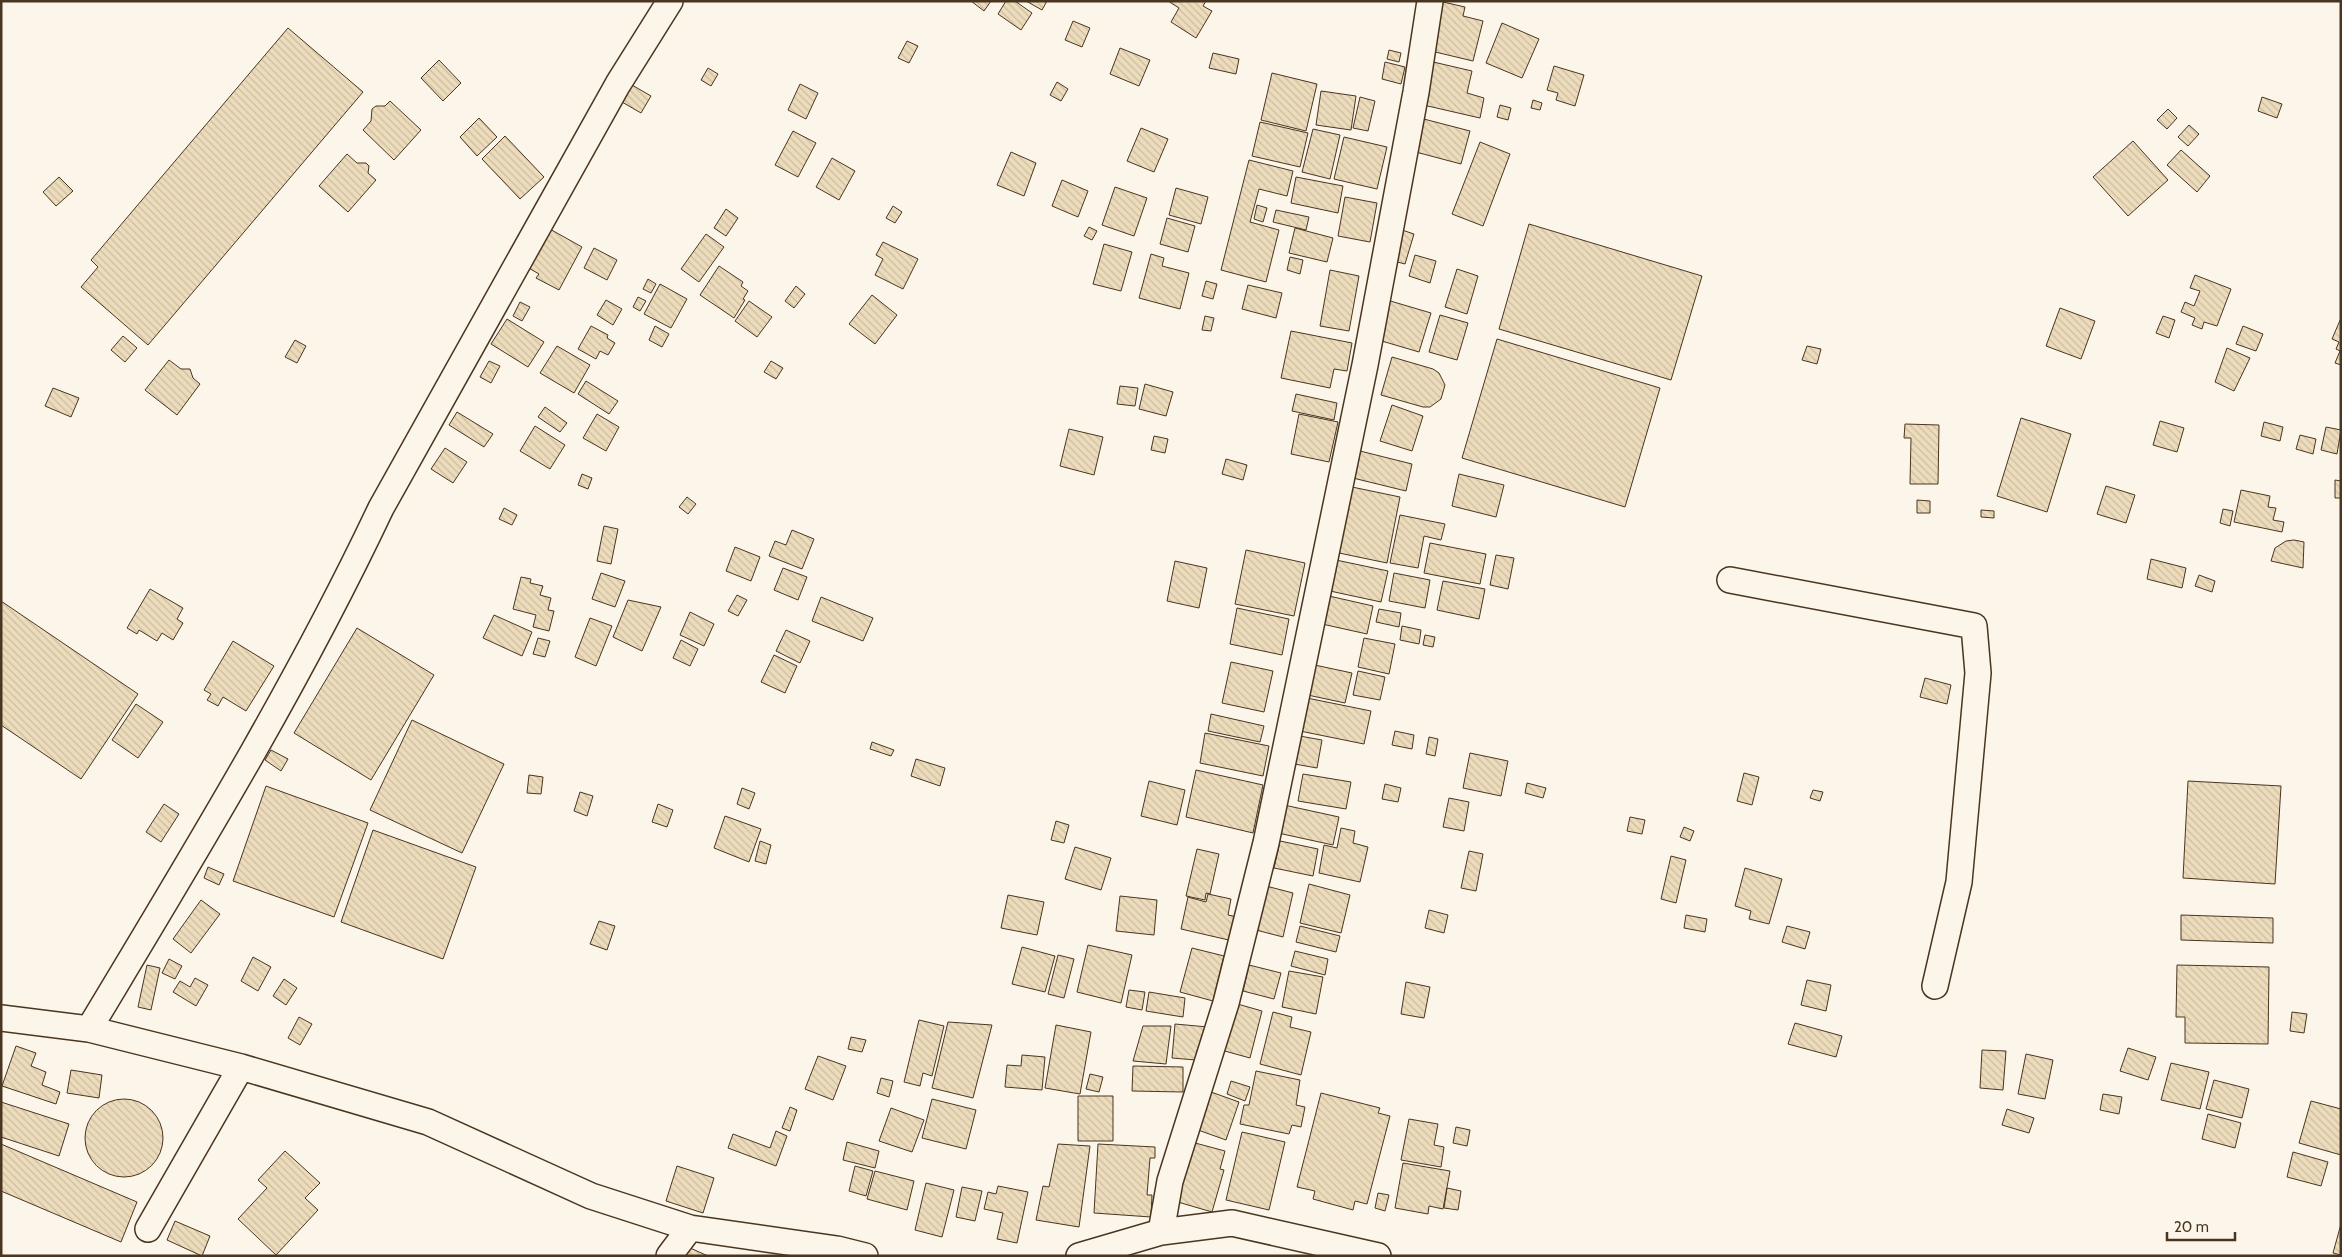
<svg xmlns="http://www.w3.org/2000/svg" width="2342" height="1257" font-family="Cabin,sans-serif">
  <defs>
    <pattern id="building-back-hatch" width="6" height="6" patternUnits="userSpaceOnUse" patternTransform="scale(1.25)"><rect width="6" height="6" fill="#ecdcbc"/><path d="M-1 5l2 2M0 0l6 6M5-1l2 2" fill="none" stroke="#ccbda1"/></pattern>
  </defs>
  <rect width="100%" height="100%" fill="#fbf6e9"/>
  <path fill="url(#building-back-hatch)" stroke="#4a3520" d="M971 1H991L984 11Z
    M1006 1H1015L1032 13 1021 30 998 14Z
    M1026 1H1047L1042 10Z
    M1168 1H1206L1203 6 1212 11 1196 38 1171 22 1179 8Z
    M1443 2 1465 7 1463 16 1483 21 1473 61 1431 51Z
    M1073 21 1090 28 1082 47 1065 40Z
    M1502 23 1539 39 1522 78 1486 63Z
    M288 28 363 92 148 345 81 287 98 267 91 260Z
    M907 41 918 46 909 63 898 58Z
    M1120 48 1150 60 1139 86 1110 74Z
    M1389 50 1401 53 1399 62 1387 59Z
    M1213 53 1239 59 1236 74 1209 68Z
    M439 60 461 83 443 101 421 78Z
    M1429 61 1472 71 1467 93 1484 98 1480 118 1419 104Z
    M1385 62 1405 67 1401 84 1382 79Z
    M1554 66 1584 75 1575 106 1556 100 1558 93 1547 90Z
    M708 68 718 74 711 86 701 80Z
    M1272 73 1317 84 1306 131 1261 120Z
    M1057 82 1068 89 1061 101 1050 95Z
    M800 84 818 93 806 119 788 110Z
    M632 85 651 96 641 113 622 102Z
    M1321 91 1356 96 1351 130 1316 125Z
    M1360 97 1375 101 1368 131 1353 128Z
    M2262 97 2282 104 2277 118 2258 111Z
    M1533 100 1542 103 1540 110 1531 108Z
    M390 101 421 130 394 160 363 130 371 121 372 109 376 106H385Z
    M1500 105 1511 108 1508 120 1497 117Z
    M2168 109 2177 118 2167 129 2157 120Z
    M479 118 497 137 477 156 460 137Z
    M1420 118 1470 131 1461 164 1412 151Z
    M1260 122 1308 133 1300 167 1252 156Z
    M2189 125 2199 134 2188 146 2178 137Z
    M1141 128 1168 139 1154 172 1127 161Z
    M1313 129 1340 135 1330 179 1302 172Z
    M793 131 816 143 798 177 775 165Z
    M505 136 544 177 520 199 482 159Z
    M1344 137 1387 147 1377 189 1334 179Z
    M2133 141 2168 180 2128 216 2093 177Z
    M1480 142 1510 154 1483 226 1452 214Z
    M2181 150 2210 176 2197 192 2167 165Z
    M1011 152 1036 163 1024 196 997 185Z
    M347 154 357 163H366L369 166 368 173 376 180 348 212 319 186Z
    M832 158 855 171 839 200 816 187Z
    M1249 160 1293 171 1287 196 1259 189 1250 222 1279 230 1266 282 1221 270Z
    M59 177 73 191 56 206 43 192Z
    M1296 177 1343 186 1338 213 1291 203Z
    M1062 180 1088 191 1078 217 1052 206Z
    M1115 187 1147 198 1134 236 1102 225Z
    M1176 188 1208 197 1201 224 1169 215Z
    M1345 197 1377 203 1370 242 1338 236Z
    M1257 205 1267 208 1263 222 1254 219Z
    M893 206 902 212 895 223 886 218Z
    M726 209 738 218 726 236 714 228Z
    M1276 210 1309 217 1306 230 1273 222Z
    M1167 218 1195 226 1188 252 1160 244Z
    M1529 224 1702 276 1671 380 1499 329Z
    M1089 227 1097 231 1092 240 1084 236Z
    M548 228 582 247 559 290 536 278 539 274 527 267Z
    M1295 228 1333 238 1327 262 1289 253Z
    M1399 229 1414 234 1405 264 1390 260Z
    M706 234 724 247 699 282 681 269Z
    M883 242 918 259 903 289 875 275 883 259 876 255Z
    M1104 244 1132 252 1121 291 1093 284Z
    M594 248 617 260 607 280 584 268Z
    M1151 254 1164 258 1162 266 1189 273 1180 309 1139 298Z
    M1415 255 1436 261 1430 283 1409 276Z
    M1290 257 1303 260 1300 274 1287 270Z
    M719 266 743 282 741 286 748 291 743 299 745 300 734 318 700 295Z
    M1457 269 1478 276 1467 314 1445 307Z
    M1330 270 1359 276 1349 331 1320 326Z
    M2195 275 2231 289 2217 326 2204 322 2202 329 2192 325 2195 318 2181 312 2185 302 2194 306 2200 291 2190 288Z
    M648 279 656 284 651 293 643 289Z
    M1206 281 1217 284 1213 299 1202 296Z
    M660 284 687 299 671 328 644 314Z
    M1248 285 1282 293 1276 318 1242 309Z
    M796 286 805 294 794 308 785 301Z
    M872 295 897 315 875 344 849 324Z
    M638 297 646 301 640 311 633 307Z
    M606 300 622 309 613 325 597 315Z
    M1387 300 1431 313 1419 352 1375 339Z
    M749 301 772 317 757 337 735 321Z
    M520 302 530 307 522 321 513 316Z
    M2060 308 2095 321 2081 359 2046 346Z
    M1440 315 1468 323 1457 360 1429 352Z
    M1205 316 1214 318 1211 331 1202 330Z
    M2163 316 2175 320 2169 338 2156 333Z
    M2341 318V365L2335 363 2340 351 2336 349 2339 342 2332 339Z
    M507 319 544 342 528 367 491 344Z
    M591 326 608 335 607 338 615 343 608 355 600 351 596 359 578 349Z
    M655 326 669 334 662 347 649 340Z
    M2243 326 2263 334 2256 351 2236 344Z
    M1291 331 1352 343 1347 371 1334 369 1330 388 1281 378Z
    M123 336 137 348 125 362 111 350Z
    M1497 339 1660 388 1625 507 1462 458Z
    M295 340 306 346 297 363 285 357Z
    M557 346 590 365 574 393 540 373Z
    M1807 346 1821 349 1817 364 1802 360Z
    M2227 348 2250 358 2234 391 2215 382Z
    M1392 357 1433 369 1439 373 1445 385 1441 399 1430 407H1423L1381 395Z
    M169 360 181 369H190L193 378 200 384 177 415 145 390Z
    M489 361 500 366 491 383 480 377Z
    M771 361 783 368 776 379 764 372Z
    M586 381 618 401 609 414 578 394Z
    M1145 384 1173 392 1166 416 1139 409Z
    M1120 386 1138 388 1135 406 1117 404Z
    M53 388 79 398 71 417 45 406Z
    M1296 394 1337 403 1334 420 1292 411Z
    M1392 405 1423 416 1412 451 1380 441Z
    M545 407 567 423 560 432 538 417Z
    M457 412 493 434 484 447 449 425Z
    M597 414 619 427 606 451 583 438Z
    M1299 414 1338 422 1329 462 1291 454Z
    M2021 418 2071 434 2047 512 1997 496Z
    M2160 421 2184 428 2177 452 2153 445Z
    M2264 422 2283 427 2280 441 2261 436Z
    M1905 424 1939 425 1938 484H1910L1911 438H1904Z
    M535 426 565 445 550 469 520 451Z
    M2326 427 2341 430 2337 454 2321 450Z
    M1069 429 1103 437 1094 475 1060 466Z
    M2300 435 2316 439 2313 454 2296 449Z
    M1154 436 1168 439 1165 453 1151 450Z
    M445 448 467 462 453 483 431 469Z
    M1360 451 1412 464 1406 491 1353 478Z
    M1226 459 1247 465 1243 480 1222 474Z
    M582 474 592 478 588 489 578 485Z
    M1459 474 1504 485 1496 517 1452 506Z
    M2335 480 2341 481V498H2335Z
    M2106 486 2135 495 2126 523 2097 514Z
    M1352 487 1400 497 1387 563 1339 553Z
    M2241 490 2270 496 2268 507 2276 508 2273 520 2284 522 2282 532 2234 522Z
    M687 497 696 504 688 514 679 507Z
    M1917 500 1930 501V513H1917Z
    M504 508 517 515 512 525 499 519Z
    M2223 509 2233 511 2230 526 2220 523Z
    M1981 510 1994 511V518L1981 517Z
    M1400 515 1445 524 1441 540 1424 536 1418 568 1390 563Z
    M604 526 618 529 611 564 597 561Z
    M792 530 814 539 802 569 769 556 775 541 786 545Z
    M2294 540 2304 542 2303 568 2271 561 2275 548 2286 541Z
    M1430 543 1486 554 1480 584 1424 573Z
    M735 547 760 557 751 581 726 571Z
    M1246 550 1305 563 1294 616 1235 604Z
    M1496 555 1514 558 1508 589 1490 585Z
    M2151 559 2186 568 2182 588 2147 579Z
    M1336 560 1388 571 1381 602 1330 591Z
    M1175 561 1207 568 1199 608 1167 601Z
    M783 568 807 577 798 600 774 590Z
    M601 573 625 581 615 607 592 599Z
    M1394 573 1430 580 1425 608 1389 601Z
    M2199 575 2215 581 2212 592 2195 586Z
    M521 577 531 579 530 583 543 586 540 595 551 598 548 610 554 611 549 631 533 627 536 615 513 609Z
    M1443 581 1485 589 1479 619 1437 610Z
    M150 589 183 608 177 619 183 623 173 640 162 633 157 641 139 630 137 634 127 628Z
    M737 595 747 600 738 616 728 611Z
    M1329 596 1373 606 1367 634 1322 624Z
    M821 597 873 618 863 641 812 621Z
    M628 600 661 607 642 651 613 637Z
    M1 601 138 694 81 779 1 725Z
    M1237 608 1289 619 1282 655 1230 644Z
    M1379 609 1401 613 1399 627 1376 622Z
    M690 612 714 624 704 646 680 635Z
    M494 615 532 632 522 656 483 638Z
    M590 618 612 626 596 666 575 657Z
    M1402 626 1421 630 1419 644 1400 640Z
    M357 628 434 675 371 780 294 733Z
    M786 630 810 641 800 663 776 651Z
    M1425 635 1435 637 1433 647 1423 645Z
    M538 638 550 641 545 657 533 654Z
    M1364 638 1395 644 1389 674 1358 667Z
    M681 640 698 649 690 666 673 658Z
    M233 641 274 666 246 711 223 697 218 706 207 700 211 694 204 690Z
    M774 655 797 666 785 693 761 682Z
    M1231 662 1273 671 1264 712 1222 703Z
    M1310 664 1352 673 1345 703 1303 694Z
    M1358 671 1385 677 1380 700 1353 695Z
    M1925 678 1951 685 1947 704 1920 697Z
    M1302 697 1371 711 1364 744 1295 730Z
    M136 704 163 722 138 758 112 740Z
    M1211 714 1264 726 1260 742 1208 731Z
    M412 720 504 764 462 853 370 810Z
    M1395 731 1414 735 1412 749 1392 745Z
    M1205 733 1269 746 1263 776 1200 763Z
    M1294 735 1322 740 1317 768 1289 763Z
    M1429 737 1438 739 1435 756 1426 754Z
    M872 742 894 750 891 756 870 749Z
    M271 750 288 759 281 771 265 760Z
    M1470 753 1508 761 1501 796 1463 788Z
    M916 759 945 768 940 786 911 776Z
    M1196 770 1263 785 1253 833 1186 817Z
    M1744 773 1759 777 1752 805 1737 801Z
    M1303 774 1351 782 1346 809 1298 801Z
    M529 775 543 777 541 794 527 793Z
    M1149 781 1185 790 1177 825 1141 816Z
    M2188 781 2281 786 2275 884 2183 878Z
    M1527 783 1546 788 1543 798 1525 793Z
    M1385 784 1401 788 1398 802 1382 799Z
    M266 786 368 823 334 917 233 881Z
    M742 788 755 793 749 809 737 804Z
    M1813 790 1823 792 1820 801 1810 798Z
    M580 792 593 796 587 816 574 811Z
    M1449 798 1469 802 1464 831 1443 827Z
    M164 804 179 814 161 842 146 832Z
    M658 804 673 810 667 827 652 822Z
    M1284 805 1339 817 1333 845 1278 833Z
    M725 816 761 829 749 862 714 848Z
    M1630 817 1645 820 1642 834 1627 831Z
    M1056 821 1069 825 1064 843 1051 840Z
    M1684 827 1694 831 1690 841 1680 837Z
    M1341 828 1355 831 1353 843 1368 847 1360 882 1319 873 1324 845 1337 848Z
    M373 830 476 867 443 959 341 922Z
    M760 841 771 845 766 864 755 861Z
    M1280 841 1318 849 1313 876 1274 868Z
    M1075 847 1111 858 1101 890 1065 879Z
    M1197 849 1219 854 1210 894 1206 893 1205 900 1186 896Z
    M1469 851 1483 854 1476 891 1461 888Z
    M1671 856 1686 860 1676 903 1661 899Z
    M208 867 224 874 219 885 204 878Z
    M1745 868 1782 879 1769 924 1749 919 1751 911 1735 906Z
    M1309 884 1350 895 1341 933 1300 923Z
    M1266 886 1293 893 1283 937 1256 930Z
    M1208 894 1231 899 1228 915 1238 917 1233 941 1181 929 1188 897 1206 902Z
    M1008 895 1044 902 1037 935 1001 928Z
    M1120 896 1157 900 1154 935 1116 931Z
    M201 900 220 914 191 953 173 939Z
    M1429 910 1448 915 1444 933 1425 928Z
    M1686 915 1707 919 1705 932 1684 928Z
    M2181 915 2273 918V943L2181 940Z
    M599 921 615 926 607 950 590 944Z
    M1300 926 1340 936 1336 952 1296 942Z
    M1787 926 1810 932 1805 949 1782 942Z
    M1088 945 1132 955 1121 1003 1077 992Z
    M1022 947 1055 956 1045 992 1012 984Z
    M1192 948 1224 956 1213 1001 1180 992Z
    M1295 951 1328 959 1325 975 1291 966Z
    M1058 955 1074 959 1064 998 1048 994Z
    M253 957 271 967 258 991 241 981Z
    M169 959 182 966 175 979 162 973Z
    M147 965 160 968 151 1010 138 1007Z
    M1249 965 1281 973 1274 999 1243 991Z
    M2177 965 2269 967 2268 1044 2185 1043V1017H2176Z
    M1289 971 1323 977 1316 1014 1282 1007Z
    M195 978 208 985 196 1006 173 992 180 981 190 987Z
    M284 979 297 988 286 1005 273 996Z
    M1807 980 1831 985 1826 1011 1801 1005Z
    M1406 982 1430 987 1424 1018 1401 1014Z
    M1129 990 1145 992 1142 1010 1126 1007Z
    M1149 992 1185 998 1183 1017 1146 1011Z
    M1234 1003 1262 1011 1250 1058 1221 1050Z
    M1273 1012 1292 1017 1290 1027 1311 1032 1301 1075 1260 1064Z
    M2292 1012 2307 1014 2304 1033 2290 1031Z
    M299 1017 312 1024 300 1045 288 1038Z
    M919 1020 944 1026 932 1076 923 1073 920 1086 904 1082Z
    M948 1022 992 1025 973 1098 932 1088Z
    M1795 1023 1842 1036 1836 1057 1788 1044Z
    M1175 1024 1208 1027 1206 1051 1197 1050 1196 1060 1172 1058Z
    M1056 1025 1091 1032 1080 1094 1045 1088Z
    M1143 1026H1171L1166 1064 1133 1061Z
    M851 1037 866 1040 862 1052 848 1049Z
    M16 1046 36 1053 31 1066 46 1072 42 1085 60 1092 56 1104 2 1086Z
    M2128 1048 2156 1057 2148 1080 2120 1071Z
    M1982 1050 2006 1051 2003 1090 1980 1088Z
    M2026 1054 2053 1060 2045 1099 2018 1094Z
    M1022 1055 1045 1057 1042 1090 1005 1087 1007 1065 1021 1066Z
    M818 1056 846 1066 833 1100 805 1089Z
    M2171 1063 2209 1072 2200 1109 2161 1100Z
    M1133 1066 1183 1067V1092L1132 1091Z
    M71 1070 102 1075 99 1098 67 1093Z
    M1256 1071 1300 1080 1296 1105 1305 1107 1301 1127 1292 1125 1289 1134 1240 1124 1244 1105H1249Z
    M1090 1074 1103 1077 1099 1092 1086 1089Z
    M881 1078 893 1081 889 1097 877 1093Z
    M2214 1080 2249 1089 2242 1118 2206 1109Z
    M1231 1081 1250 1087 1245 1101 1227 1094Z
    M1211 1092 1239 1102 1226 1140 1198 1130Z
    M1321 1093 1380 1108 1378 1113 1390 1116 1367 1204 1355 1201 1353 1210 1313 1199 1315 1191 1297 1187Z
    M2103 1094 2122 1097 2119 1114 2100 1110Z
    M1078 1096H1113V1141H1078Z
    M932 1099 976 1110 966 1149 922 1138Z
    M85 1138a39 39 0 1 1 78 0a39 39 0 1 1-78 0Z
    M2311 1101 2341 1109V1155L2299 1143Z
    M1 1102 69 1124 59 1156 1 1137Z
    M790 1107 797 1110 790 1131 782 1128Z
    M891 1108 924 1120 912 1152 879 1141Z
    M2007 1109 2034 1118 2029 1133 2002 1125Z
    M2208 1114 2241 1123 2235 1148 2202 1139Z
    M1409 1119 1438 1124 1434 1145 1444 1147 1441 1167 1401 1160Z
    M1456 1127 1470 1130 1467 1146 1453 1143Z
    M776 1131 787 1136 776 1166 728 1148 733 1134 770 1148Z
    M1242 1132 1285 1142 1269 1210 1226 1200Z
    M1184 1140 1225 1151 1220 1169 1224 1170 1212 1212 1171 1200Z
    M847 1142 879 1151 875 1168 843 1160Z
    M1 1144 137 1202 121 1242 1 1191Z
    M1058 1144 1090 1146 1079 1227 1036 1220 1043 1186 1049 1187Z
    M1098 1144 1155 1147V1158H1150L1147 1195H1152L1151 1217 1094 1213Z
    M285 1151 320 1183 305 1198 318 1210 276 1255 238 1219 267 1188 258 1180Z
    M2293 1152 2328 1162 2321 1186 2287 1177Z
    M1403 1163 1450 1171 1443 1209 1429 1206 1428 1214 1395 1208Z
    M677 1166 714 1178 703 1213 666 1201Z
    M855 1166 873 1171 866 1196 849 1191Z
    M875 1171 914 1181 907 1210 867 1199Z
    M926 1183 954 1190 942 1237 915 1230Z
    M998 1186 1028 1192 1017 1243 997 1239 1003 1213 984 1209 988 1192 996 1194Z
    M962 1187 982 1191 975 1221 956 1217Z
    M1447 1188 1461 1191 1458 1210 1444 1208Z
    M1378 1193 1389 1195 1385 1211 1375 1208Z
    M175 1221 210 1236 202 1256 167 1240Z
    M2341 1224V1255L2333 1253Z
    M688 1247 708 1256H684Z"/>
  <g fill="none" stroke-linecap="round" stroke-linejoin="round">
    <defs>
      <path id="minor" d="M1730 580 1974 626 1978 673 1959 882 1935 986
        M1 1018 89 1029 241 1067 428 1122 591 1196 690 1228 837 1249 865 1256
        M89 1029C191 859 296 688 381 508L618 84 670 1
        M148 1229 241 1067
        M1161 1232 1170 1181 1226 1003 1266 843 1365 365 1416 92 1430 1
        M669 1256 690 1228
        M1079 1256 1161 1232 1232 1223 1378 1256"/>
    </defs>
    <use href="#minor" stroke="#4a3520" stroke-width="28"/>
    <use href="#minor" stroke="#fbf6e9" stroke-width="25"/>
  </g>
  <rect width="2342" height="1257" fill="none" stroke="#4a3520" stroke-width="5"/>
  <path d="M2167 1232v8h68v-8" fill="none" stroke="#4a3520" stroke-width="2.5"/>
  <text x="2174" y="1232" font-size="15" fill="#4a3520" stroke="#fbf6e9" stroke-width="4" paint-order="stroke">20 m</text>
</svg>
